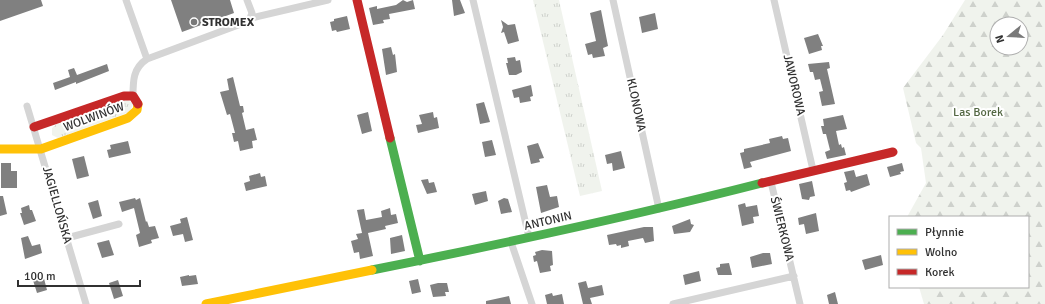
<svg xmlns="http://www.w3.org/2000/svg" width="1045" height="304" font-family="Signika,sans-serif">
  <defs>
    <pattern id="grass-tufts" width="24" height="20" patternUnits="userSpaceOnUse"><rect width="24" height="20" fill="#f0f3ed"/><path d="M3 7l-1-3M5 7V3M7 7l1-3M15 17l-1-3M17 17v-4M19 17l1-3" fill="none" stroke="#ced1cc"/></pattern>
    <pattern id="forest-firs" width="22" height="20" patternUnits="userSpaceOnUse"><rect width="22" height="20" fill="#f0f3ed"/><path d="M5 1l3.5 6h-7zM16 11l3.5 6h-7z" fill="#ced1cc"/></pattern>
  </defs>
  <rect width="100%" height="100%" fill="#fff"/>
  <path fill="url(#grass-tufts)" d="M533 0H559L602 191 580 196Z
    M125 100H128L133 104 130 112 58 138 52 135V128L57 124Z"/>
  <path fill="url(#forest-firs)" fill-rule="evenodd" d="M965 0H1045V304H924L919 287H1028V217H907L926 183 921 148 916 143 903 88 943 35ZM997 24H1021V48H997Z"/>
  <path fill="#808080" d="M0 0H41L43 6 0 21Z
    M171 0H230L234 13 182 32Z
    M403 0 407 2 413 0 415 9 389 14 390 19 383 20 384 23 373 25 369 8 377 6V9L396 5Z
    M452 0H460L465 13 454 16Z
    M601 10 608 46 603 48 605 56 593 58 592 54 588 55 585 44 596 41 590 13Z
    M655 13 658 29 642 33 639 17Z
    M347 16 350 29 337 32 336 30 332 31 330 22 334 21V19Z
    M501 20 508 25 515 24 519 41 508 44 504 32 501 33 503 27Z
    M818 34 823 46H821L822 50 809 54 804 38Z
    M391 47 393 55 395 54 397 72 386 75 382 49Z
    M515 57 516 61 520 60 522 72 516 75H509L506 63H508L507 58Z
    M829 62 830 68 827 69 835 104 822 106 819 92 823 91 820 79 815 80 813 72H810L808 64Z
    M107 64 109 71 76 84V82L55 90 53 83 70 77 68 70 74 68 77 75Z
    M233 77 240 106H243L244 112 242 113 246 130 254 128 257 140 252 141 253 148 240 151 238 141 234 142 232 133H235L230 114 227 115 220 92 229 90 227 79Z
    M531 85 533 96 530 97 531 101 520 103 519 97 514 98 512 90Z
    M484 102 490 122 480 124 476 104Z
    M368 112 372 131 362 134 357 115Z
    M433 112 434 118 437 117 439 128 418 133 416 125 422 124 419 115Z
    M843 115 847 129 836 131 839 145 841 144 842 148 844 147 846 155 827 159 825 152 830 150 826 134H823L821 126H824L823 119Z
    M782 136 783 139 788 138 791 151 750 162 752 167 744 169 740 153 744 152V149L770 143 769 139Z
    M492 140 496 155 485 157 482 142Z
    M128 141 131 153 109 158 107 150 111 149 110 145Z
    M538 143 544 158 539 159 540 162 531 164 527 146Z
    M621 151 625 168 613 171 612 163 607 164 605 155Z
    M84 156 89 176 77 179 72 159Z
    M1 163H11V171H17V188H1Z
    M902 163 904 171 900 172 901 174 890 177 887 167Z
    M854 170 856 177 867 174 870 185 851 192 850 190 846 191 844 183 847 182 844 172Z
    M260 173 261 177 265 176 267 186 246 191 244 183 250 181 249 176Z
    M428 179 429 183 434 182 437 192 427 194 421 180Z
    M812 181 815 196 810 197 809 200 802 199 799 184Z
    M547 185 550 197 557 196 559 207 541 213 536 187Z
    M486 191 488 201 475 205 472 194Z
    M0 196H3L7 214 0 216Z
    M135 198 136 200 140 198 146 222 147 221 149 227 155 226 159 238 151 240 152 243 139 247 136 235 140 233 134 208 122 212 119 202Z
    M504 198 508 199 512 212 501 214 498 201Z
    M98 200 102 216 93 219 88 203Z
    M745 203 746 207 757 205 759 216 753 217 754 223 742 226 738 205Z
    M29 205 30 210H32L36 221 24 225 20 213H22L21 208Z
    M390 208 391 215 396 214 398 223 385 226 386 229 368 233 373 256 360 259 359 252 354 253 351 241 358 239 356 234 362 233 357 210 364 209 366 220 382 217 381 211Z
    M816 213 819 231 806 234 804 224 799 225 798 218Z
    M187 217 193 240 185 242 183 234 173 236 170 226 181 223 180 219Z
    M690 219 691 224 694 225 690 232 674 234 672 226Z
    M644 227H653L654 241 645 243 643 238 628 241 629 246 621 248V245L617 246 616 244 609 245 607 235Z
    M402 235 405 251 391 254 390 238Z
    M28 236 32 246 40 244 42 253 25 259 21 238Z
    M109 240 114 255 102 258 97 243Z
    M542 250 552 251 553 265 550 266 551 271 540 273 537 261 534 262 533 256 536 255 535 252Z
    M763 253H770L772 264 752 268 750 257Z
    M881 255 883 265 865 270 862 260Z
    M729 263 732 275H718L716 268 720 267V264Z
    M42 271 47 290 37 293 31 274Z
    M699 271 701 281 685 285 683 275Z
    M189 275V276L196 275 198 284 182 286 180 277Z
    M418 279 421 292 412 294 409 281Z
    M118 280 123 296 114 299 109 283Z
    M586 281 588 288 602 285 604 295 590 298 592 304H583L578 283Z
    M438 283H447L449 292H445L446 296 433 297 430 285Z
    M835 292 838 304H829L827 295Z
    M552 293 553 296 562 294 564 304H547L545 295Z
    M509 296 511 304H486V301Z"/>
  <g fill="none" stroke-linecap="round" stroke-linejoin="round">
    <path stroke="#d5d5d5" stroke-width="7" d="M126 0 147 59
      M473 0 529 237
      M613 0 659 209
      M774 0 813 170
      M251 18 328 0
      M133 96C133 81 133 68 147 59L249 21 252 13 247 0
      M27 106 86 304
      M771 182 800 304
      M67 238 119 224
      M511 242 532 304
      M673 304 794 276"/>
    <path stroke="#4caf50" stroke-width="9" d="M390 138 420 261
      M372 270C502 244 633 216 762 183"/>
    <path stroke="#ffc107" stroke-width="9" d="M0 149H41L128 118 137 110 138 104
      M206 304 372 270"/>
    <path stroke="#c62828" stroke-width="9" d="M357 0 390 138
      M34 127 124 96H133L138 104
      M762 183 893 152"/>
  </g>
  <circle fill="#797979" stroke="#fff" stroke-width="1.5" cx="194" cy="22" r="4"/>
  <g text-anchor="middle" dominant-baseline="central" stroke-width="4" stroke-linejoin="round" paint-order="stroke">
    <g font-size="12" font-weight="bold" fill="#313131" stroke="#fff" text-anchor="start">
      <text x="202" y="22">STROMEX</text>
    </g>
    <g font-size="12" fill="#313131" stroke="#fff">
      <text transform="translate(794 85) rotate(77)">JAWOROWA</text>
      <text transform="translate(636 105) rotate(78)">KLONOWA</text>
      <text transform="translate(94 117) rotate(-20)">WOLWINÓW</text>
      <text transform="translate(57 205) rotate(74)">JAGIELLOŃSKA</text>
      <text transform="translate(548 221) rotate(-13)">ANTONIN</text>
      <text transform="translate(782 229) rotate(76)">ŚWIERKOWA</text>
    </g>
    <g font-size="12" fill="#536743" stroke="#fff">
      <text x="978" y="112">Las Borek</text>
    </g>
  </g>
  <rect x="889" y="216" width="140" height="72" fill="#ffffff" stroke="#adadad"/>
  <rect x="897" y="229" width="20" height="6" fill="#4caf50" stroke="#adadad"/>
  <text x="925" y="236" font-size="12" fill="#313131">Płynnie</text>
  <rect x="897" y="249" width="20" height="6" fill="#ffc107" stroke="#adadad"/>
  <text x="925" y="256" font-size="12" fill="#313131">Wolno</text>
  <rect x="897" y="269" width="20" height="6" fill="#c62828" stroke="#adadad"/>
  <text x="925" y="276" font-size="12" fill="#313131">Korek</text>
  <g transform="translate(1009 36) rotate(252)"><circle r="19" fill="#ffffff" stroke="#adadad"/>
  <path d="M0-3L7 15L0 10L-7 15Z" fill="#797979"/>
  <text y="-6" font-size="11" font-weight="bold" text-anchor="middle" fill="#313131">N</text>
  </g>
  <path d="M18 280v6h122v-6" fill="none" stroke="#313131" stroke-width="2"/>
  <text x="24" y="280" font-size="12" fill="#313131" stroke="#ffffff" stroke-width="3" paint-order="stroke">100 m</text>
</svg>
